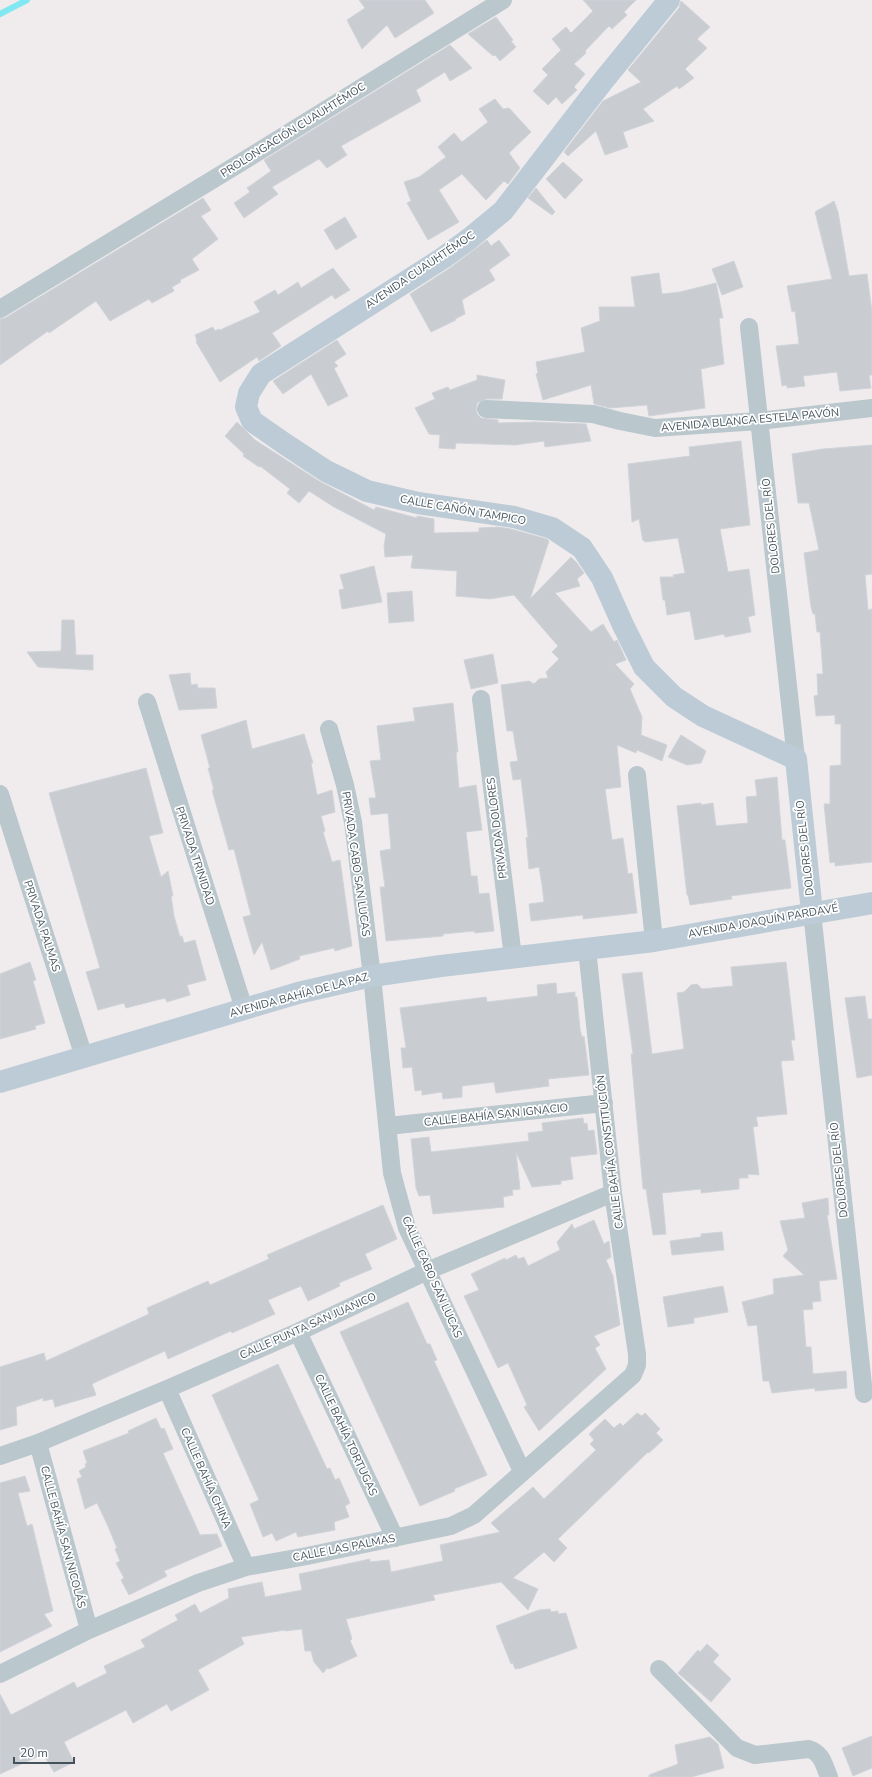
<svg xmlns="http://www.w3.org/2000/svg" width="872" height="1777" font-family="'Nunito Sans',sans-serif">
  <rect width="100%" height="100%" fill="#f0eced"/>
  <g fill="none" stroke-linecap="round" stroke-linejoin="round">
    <path stroke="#81e8f2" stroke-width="6" d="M0 14 27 0"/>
  </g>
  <path fill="#c9cdd2" stroke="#d0d4d9" d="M359 0H425L434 13 395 38 387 25 362 49 347 20 365 8Z
    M583 0H636L624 12 627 15 612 29 609 26 585 51 586 53 574 64 585 74 574 87 577 90 562 104 556 97 548 105 533 91 548 75 542 69 561 50 552 39 566 27 571 33 593 11Z
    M681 1 710 27 697 39 707 48 685 69 694 78 679 89 677 86 643 109 654 121 623 132 628 147 605 155 596 131 568 156 564 152 603 101 641 82 628 70 679 8Z
    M496 17 513 40 511 41 516 47 500 61 495 55 493 56 468 34Z
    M450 45 472 68 450 81 445 72 416 90 421 101 341 146 347 155 327 168 319 159 272 187 278 194 244 218 234 203 250 192 247 188 271 171 264 160Z
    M495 99 503 109 509 108 531 132 509 153 520 168 508 184 504 181 486 200 462 174 439 190 459 222 428 240 407 203 411 201 404 182 419 177 446 157 438 147 454 133 462 142 488 122 479 109Z
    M563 162 583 180 565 199 546 179Z
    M536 188 555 212 552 215 528 198Z
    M203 198 211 210 201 216 218 239 192 259 199 270 180 280 181 282 172 287 174 291 152 303 149 299 110 321 96 301 49 333 48 331 0 365V319L5 318Z
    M834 201 838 212 849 276 867 274 872 312V375H869L871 388 840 391 837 372 803 376 805 386 787 388V385L782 386 776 346 799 344 795 311 792 312 787 286 832 279 815 212Z
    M345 217 357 237 336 250 324 230Z
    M487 240 491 246 499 240 510 255 489 270 495 280 462 300 465 314 455 319 456 320 431 332 410 294 450 268Z
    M734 261 743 287 722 295 712 269Z
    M333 268 350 290 335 299 332 295 272 333 281 346 259 361 257 357 220 382 196 342 197 341 195 335 213 327 215 331 219 329 220 330 260 312 254 302 275 290 278 295 298 282 301 288Z
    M659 273 662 294 680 292 716 283 723 318H719L724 364 701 369 705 408 649 416 647 405 610 408 594 404 591 385 543 400 536 374 538 373 536 362 585 352 581 328 600 321 599 307H635L631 277Z
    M337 340 346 354 334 362 338 366 334 368 348 396 328 406 311 374 283 394 273 381Z
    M477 375 505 380 502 399H486L477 403 476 409 477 414 481 418 498 420V423L534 422 586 424 591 441 545 447 544 441 515 445 456 443 455 449 439 448 440 435 429 434 415 408 435 399 432 393 448 387 450 390 477 380Z
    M237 422 255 440 319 481 374 510 376 507 417 518V516L434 519V533L479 532V528L498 527 511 529 547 539 549 541 530 599 571 557 577 563 584 573 577 579 580 586 555 593 591 632 603 624 614 642 617 640 626 660 615 664 634 684 630 689 642 717 641 735 667 745 662 761 637 750 636 753 617 745 621 787 605 789 612 840 623 838 628 874 632 873 637 913 583 919V915L531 921 529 904 544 902 542 885 539 867 529 869 526 838 528 837 521 779 513 780 510 762 518 761 513 731H507L501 685 529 681 534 684 539 679 548 678 546 672 559 659 552 652 558 646 514 595 490 599 456 596 457 571 411 568 413 555 385 557 384 546 386 534 334 507 309 491 299 503 287 493 290 489 260 466 259 467 243 456 244 454 225 436Z
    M741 441 750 525 720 529 728 572 749 569 755 615 748 617 751 632 725 637 724 634 695 640 690 611 667 615 665 600H663L660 577H674L673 575 685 573 678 538 645 542 644 540 643 541 639 519 632 522 628 464 690 456 689 447Z
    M872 445V574L865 575 868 610 872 609V862L835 866V862L830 863 824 804H830V766L841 765V724H835V715L816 716 814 696 818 695 817 674H823L820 632H817L815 614H813L811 607 804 553 819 550 809 503H798L792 454 823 449Z
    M374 566 382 602 342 609 339 590 344 589 340 575Z
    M412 591 414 621 389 623 387 593Z
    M62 620H74L76 655H93V670L38 667 27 652 61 651Z
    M493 654 498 683 471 689 464 660Z
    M190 673 191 685 197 684 198 688H215L217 708 179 710 169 675Z
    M453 703 458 752H456L459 788 476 785 482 830 466 832 471 876H477L479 894 489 893 494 931 475 933 474 931 443 934V936L386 941 380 887H385L380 851 391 849 388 813 371 815 369 798H376L370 761 381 760 377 726 415 721 413 708Z
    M246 720 252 749 304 734 313 763H311L317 795 332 790 335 812 321 816 325 831 323 832 332 862 340 860 352 946 335 951 334 948 299 956 300 959 271 970 262 942 254 955 243 917 251 915 234 849 229 850 212 790H214L208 768H210L201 735Z
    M681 735 706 751 701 763 687 765 668 757Z
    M146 768 163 833 149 836 161 877 168 871 173 896H171L174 916 180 937 182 936 184 943 195 940 206 980 187 985 190 995 167 1002 165 998 126 1008 124 1003 98 1010 86 972 100 968 49 793Z
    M777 777 782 840H785L791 888 731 896 732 899 690 905 688 895H687L677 806 701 803V805L713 803 716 826 748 823 746 797 757 796 755 780Z
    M30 962 36 980 33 981 45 1023 35 1026 36 1029 0 1039V974Z
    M786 962 795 1040H791L794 1060 781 1061 787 1114 756 1117 758 1126 753 1127 759 1175 748 1174V1178H739V1189L701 1193V1189L662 1193 666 1234 653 1235 646 1189H643L631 1054H633L622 974 642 972 652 1054 684 1049 677 993 684 992 691 985 697 984 702 989 733 986 731 967Z
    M556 983 557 994 575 992V997H577L580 1029 582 1037 584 1036 589 1075 548 1079 549 1086 496 1093 494 1082 462 1086V1097L443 1099 442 1092 422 1095V1090L415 1091 412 1067 403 1068 401 1048H406L400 1008 486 997 487 1002 538 996 537 985Z
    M865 996 868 1019H872V1075L857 1078 845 998Z
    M583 1118 584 1124 587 1123 588 1131 594 1130 597 1154 570 1157 573 1179 561 1181V1184L532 1187 516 1152 520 1189 512 1190 513 1195 503 1197 504 1207 433 1214 430 1195 419 1196 416 1188 411 1139 429 1137 431 1152 529 1141 528 1133 543 1131 542 1123Z
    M828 1198 829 1215H827L837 1279 819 1281 821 1301 812 1302 813 1309 803 1310 806 1347H811L813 1374 846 1371 847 1388 815 1391V1388L772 1393 769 1381H763L757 1325 748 1326 742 1302 774 1294 773 1279 804 1275 783 1256 788 1250 780 1221 805 1218 802 1203Z
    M383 1205 397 1239 365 1254 372 1269 339 1283 340 1286 308 1301 301 1286 268 1300 275 1314 232 1333 231 1331 168 1359 165 1351 100 1380 92 1384 96 1395 55 1407 53 1399 43 1401V1398L16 1407 17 1425 0 1430V1367L44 1353 46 1361 149 1314 147 1308 208 1281 210 1285 269 1259 267 1255Z
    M594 1220 604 1244 609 1241 611 1257 606 1260 613 1276 620 1325 594 1336 600 1345 595 1348 606 1369 539 1431 524 1407 527 1405 508 1363 498 1368 464 1296 479 1290 471 1274 505 1258 506 1260 516 1255 518 1259 524 1257 528 1266 560 1250 557 1242 572 1224 574 1229Z
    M722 1232 724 1250 672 1255 670 1241 701 1237V1234Z
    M723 1286 728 1312 694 1318V1323L668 1327 663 1297Z
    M408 1302 427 1344H430L437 1360 434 1361 487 1475 454 1489 455 1491 420 1506 340 1332Z
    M278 1364 327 1469 330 1468 335 1480 339 1478 350 1503 345 1506 349 1517 334 1522 335 1530 298 1537 296 1532 276 1541 272 1533 263 1537 250 1504 259 1500 212 1395Z
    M637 1413 642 1416 645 1413 660 1429 656 1433 663 1440 649 1453 648 1452 558 1539 567 1548 554 1562 544 1552 513 1578 538 1589 528 1610 501 1582 433 1595 435 1600 346 1619 352 1639 350 1641 357 1656 329 1669 327 1668 323 1673 314 1662 311 1651H305L302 1629 285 1631V1630L241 1637 244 1644 198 1670 209 1690 171 1711 167 1704 133 1723 126 1710 64 1742 74 1762 54 1772 43 1754 0 1774V1694L11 1715 74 1682 77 1688 107 1673 104 1666 145 1647 141 1640 178 1620 175 1615 195 1604 200 1613 229 1598 228 1589 262 1582 265 1597 302 1590 299 1574 342 1565 370 1559V1562L389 1560 391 1572 443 1561 440 1545 500 1532 491 1523 533 1487 544 1499 596 1450 590 1444 594 1440 589 1434 605 1419 614 1428 620 1423 623 1426Z
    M156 1418 161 1429 164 1428 173 1449 163 1453 200 1535 217 1534 222 1546 164 1571 167 1576 129 1595 121 1580 124 1578 116 1563 120 1561 115 1549 117 1548 107 1524 97 1503 85 1509 77 1479 82 1477 79 1471 86 1467 85 1464 87 1463 83 1451 129 1433 128 1431Z
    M25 1476 30 1491 18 1493 27 1526 32 1524 53 1611 44 1614 52 1626 0 1652V1483Z
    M550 1609 551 1612 558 1611V1614L566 1613 577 1648 518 1669V1668L515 1669 513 1663 511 1664 496 1626 539 1610Z
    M707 1644 719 1655 713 1662 731 1679 711 1702 678 1673 698 1650 700 1652Z
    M872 1736V1768L853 1776 842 1748Z
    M710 1737 718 1744 724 1768 691 1777H649V1775L678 1764 675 1745Z"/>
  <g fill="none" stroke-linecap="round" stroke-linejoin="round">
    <path stroke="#bac7cd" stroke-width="18" d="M0 309 240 163 503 0
      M749 327 796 759
      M486 409 593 414 620 421 655 428 759 421 872 408
      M481 699 513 957
      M147 702 244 1009
      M329 729 345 785 353 822 372 976 392 1173 407 1228 522 1471
      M637 775 654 941
      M0 794 84 1057
      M812 912 864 1394
      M388 1126 604 1103
      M298 1332 395 1538
      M167 1389 246 1567
      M38 1443 89 1630
      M0 1456 38 1443 167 1389 298 1332 427 1271 613 1193
      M659 1669 737 1748 755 1755 809 1749C822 1753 824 1765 829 1777
      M0 1674 89 1630 198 1583 246 1567 307 1556 451 1526 474 1515 633 1375 637 1365V1354L613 1193 587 949"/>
    <path stroke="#bccbd6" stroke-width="22" d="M669 0 603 81 503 211 469 239 443 258 261 374 249 393 246 407 252 421 285 444 326 471 367 491 418 503 514 517 552 528 582 548 602 578 623 625 644 667 674 697 703 716 796 759 812 912
      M0 1082 298 993 372 976 441 966 654 941 872 903"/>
  </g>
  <g text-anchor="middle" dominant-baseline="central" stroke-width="3.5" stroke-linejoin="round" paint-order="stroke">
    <g font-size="11" fill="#44535b" stroke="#fff">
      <text transform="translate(293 130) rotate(-32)">PROLONGACIÓN CUAUHTÉMOC</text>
      <text transform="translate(420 270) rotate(-34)">AVENIDA CUAUHTÉMOC</text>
      <text transform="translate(750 420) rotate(-5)">AVENIDA BLANCA ESTELA PAVÓN</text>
      <text transform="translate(463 510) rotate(10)">CALLE CAÑÓN TAMPICO</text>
      <text transform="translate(771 526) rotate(-96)">DOLORES DEL RÍO</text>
      <text transform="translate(497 828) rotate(-97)">PRIVADA DOLORES</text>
      <text transform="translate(805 848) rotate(-96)">DOLORES DEL RÍO</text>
      <text transform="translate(195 856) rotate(72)">PRIVADA TRINIDAD</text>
      <text transform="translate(356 864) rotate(82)">PRIVADA CABO SAN LUCAS</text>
      <text transform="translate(763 921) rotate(-10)">AVENIDA JOAQUÍN PARDAVÉ</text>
      <text transform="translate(42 926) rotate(72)">PRIVADA PALMAS</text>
      <text transform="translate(299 995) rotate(-15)">AVENIDA BAHÍA DE LA PAZ</text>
      <text transform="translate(496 1115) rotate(-6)">CALLE BAHÍA SAN IGNACIO</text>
      <text transform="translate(610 1152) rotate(-97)">CALLE BAHÍA CONSTITUCIÓN</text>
      <text transform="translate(839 1170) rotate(-96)">DOLORES DEL RÍO</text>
      <text transform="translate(432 1277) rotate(66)">CALLE CABO SAN LUCAS</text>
      <text transform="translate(308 1326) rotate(-24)">CALLE PUNTA SAN JUANICO</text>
      <text transform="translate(346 1435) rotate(65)">CALLE BAHÍA TORTUGAS</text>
      <text transform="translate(206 1478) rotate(66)">CALLE BAHÍA CHINA</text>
      <text transform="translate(63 1537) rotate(75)">CALLE BAHÍA SAN NICOLÁS</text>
      <text transform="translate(344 1548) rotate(-11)">CALLE LAS PALMAS</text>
    </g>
  </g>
  <path d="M14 1757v6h60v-6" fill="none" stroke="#44535b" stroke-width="2"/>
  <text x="20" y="1757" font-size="12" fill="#44535b" stroke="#ffffff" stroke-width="3" paint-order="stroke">20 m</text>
</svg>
